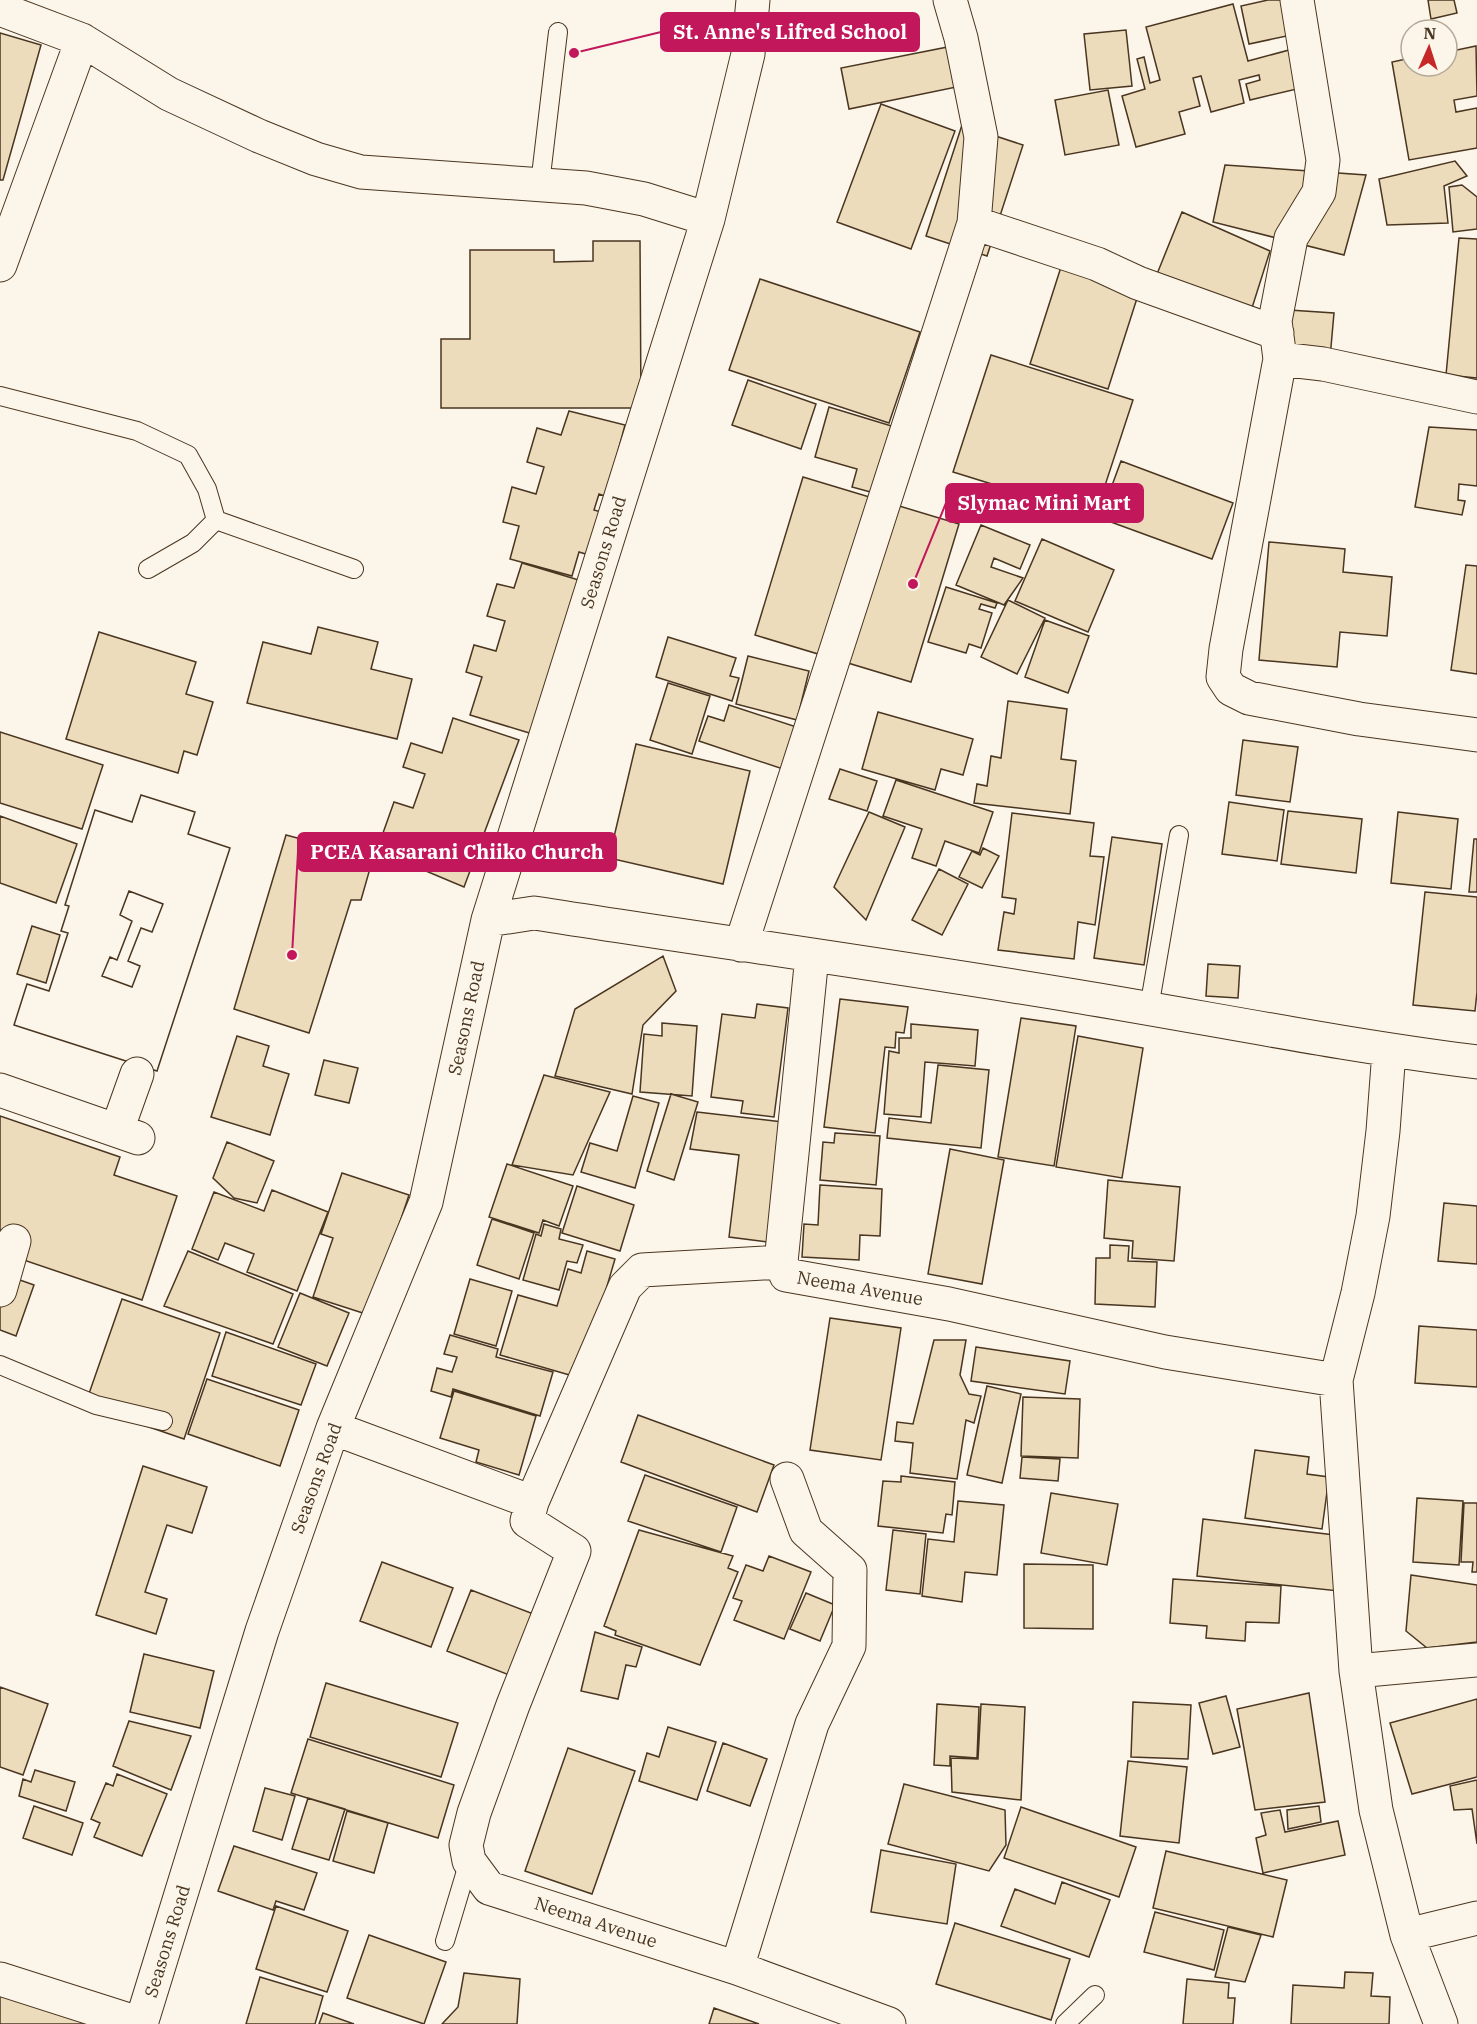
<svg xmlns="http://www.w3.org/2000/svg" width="1477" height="2024" font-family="'IBM Plex Serif',serif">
  <rect width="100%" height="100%" fill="#fbf6e9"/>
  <path fill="#ecdcbc" stroke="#4a3520" stroke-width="1.5" fill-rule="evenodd" d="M1268 0H1309L1315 30 1249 44 1241 6Z
    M1428 0H1454L1457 13 1431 19Z
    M1233 4 1248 61 1304 46 1314 85 1250 100 1246 84 1260 80 1259 75 1239 80 1244 103 1211 112 1201 76 1193 78 1200 106 1179 112 1185 134 1136 147 1122 96 1145 89 1137 59 1144 57 1150 83 1160 80 1146 27Z
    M1126 30 1132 86 1090 90 1084 34Z
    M0 33 41 45 3 180H0Z
    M968 43 976 83 849 109 841 68Z
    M1476 46 1477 96 1454 100 1456 112 1477 108V148L1409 160 1392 62 1411 58V66H1447V52Z
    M1108 90 1119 145 1065 155 1055 100Z
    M881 104 955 131 911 249 837 222Z
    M962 125 1023 145 987 256 926 236Z
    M1455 161 1467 176 1444 186 1448 223 1387 225 1379 179Z
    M1225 165 1366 175 1344 255 1213 222Z
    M1462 185 1477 197V229L1453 232 1449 187Z
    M1182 212 1270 251 1251 311 1157 274Z
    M1459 238 1477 239V378L1446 375Z
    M593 241H640L641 408H441V339H470V250H554V262L593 261Z
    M1061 267 1139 292 1108 389 1030 364Z
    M760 279 920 332 889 423 729 370Z
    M1289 310 1334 313 1330 358 1286 355Z
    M991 355 1133 400 1095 516 953 472Z
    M748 380 816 404 801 449 732 425Z
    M829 407 908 431 889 497 852 487 857 469 815 457Z
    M569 411 625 425 617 455 610 498 599 494 594 510 601 512 589 555 579 552 572 576 510 559 519 526 503 522 512 487 536 494 544 467 527 462 537 428 561 435Z
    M1429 427 1477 430V486L1459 484 1458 500 1465 501 1462 515 1415 507Z
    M1121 461 1233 503 1212 559 1100 518Z
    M803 477 959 524 911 682 755 635Z
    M981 525 1030 545 1020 569 994 558 991 567 1023 578 1004 605 956 585Z
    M1042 539 1114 570 1088 632 1015 601Z
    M1269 542 1345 549 1343 572 1392 577 1387 636 1340 632 1337 667 1259 660Z
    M522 563 582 581 536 735 470 715 482 677 466 672 474 645 496 651 505 621 487 616 497 584 514 588Z
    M1466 565 1477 566V674L1451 670Z
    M946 587 997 603 995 608 981 604 979 609 992 613 981 648 969 644 966 653 928 642Z
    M1008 600 1045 618 1017 674 981 657Z
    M1045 620 1089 636 1068 693 1025 677Z
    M318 627 378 642 371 669 412 679 397 739 247 703 263 642 311 654Z
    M99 632 196 662 186 694 213 702 197 755 184 751 178 773 66 739Z
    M668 637 736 658 730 676 739 678 732 701 656 677Z
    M748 656 809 671 797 720 736 704Z
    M668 683 710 696 692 754 650 740Z
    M1008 701 1067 709 1061 759 1076 761 1070 814 974 803 977 784 987 786 991 756 1001 758Z
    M729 705 824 736 810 778 699 741 708 716 724 721Z
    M878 712 973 739 963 775 941 769 935 790 862 769Z
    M453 718 519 740 464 887 395 858 401 838 383 833 394 802 413 808 425 774 403 767 411 743 442 753Z
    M0 732 103 765 82 829 0 803Z
    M1243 740 1298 747 1290 802 1236 795Z
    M636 744 750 771 723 884 609 858Z
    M840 769 877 781 867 811 829 799Z
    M896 780 993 812 979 853 945 841 936 866 912 858 922 829 883 816Z
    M141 795 195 812 188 834 230 848 157 1071 14 1025 27 984 49 991 68 933 61 931 69 906 65 905 95 810 132 822ZM129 891 163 904 152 932 141 928 128 961 140 966 132 987 102 976 110 957 117 960 132 921 120 915Z
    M141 795 195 812 188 834 230 848 157 1071 14 1025 27 984 49 991 68 933 61 931 69 906 65 905 95 810 132 822Z
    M1229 802 1284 810 1277 861 1222 854Z
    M1288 811 1362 819 1356 873 1281 864Z
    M869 812 905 827 866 920 834 887Z
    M1398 812 1458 819 1451 889 1391 883Z
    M1012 813 1094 823 1090 856 1104 857 1095 925 1078 922 1074 959 998 950 1004 912 1014 914 1016 899 1002 897Z
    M0 816 77 844 56 903 0 883Z
    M286 835 373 858 361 900H351L309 1033 234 1009Z
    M1112 837 1162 844 1144 965 1094 958Z
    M1474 839H1477V892H1469Z
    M983 848 999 856 982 888 959 877 972 851 980 855Z
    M939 869 968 884 942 935 912 920Z
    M129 891 163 904 152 932 141 928 128 961 140 966 132 987 102 976 110 957 117 960 132 921 120 915Z
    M1425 892 1477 897V992L1475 1011 1413 1005Z
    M32 926 60 935 46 983 17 974Z
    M663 956 676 991 643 1025 632 1094 555 1076 575 1009Z
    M1208 964 1240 966 1238 998 1206 996Z
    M840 999 908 1007 904 1033 896 1032 895 1048 885 1047 875 1133 824 1127Z
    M757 1004 788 1008 774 1117 741 1113 743 1101 711 1097 722 1014 755 1018Z
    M1021 1018 1076 1026 1054 1166 998 1157Z
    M662 1023 697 1026 692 1096 640 1092 644 1034 662 1036Z
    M911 1024 978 1030 975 1066 925 1062 921 1117 884 1114 889 1051 899 1053V1038H911Z
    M237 1036 269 1046 263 1066 289 1074 270 1135 211 1117Z
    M1078 1036 1143 1048 1122 1178 1056 1167Z
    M324 1060 358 1068 349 1103 315 1095Z
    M938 1065 989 1070 981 1148 887 1138 889 1118 931 1123Z
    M544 1075 610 1092 573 1175 512 1165Z
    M671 1094 698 1102 674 1180 647 1171Z
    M633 1096 659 1103 635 1188 581 1172 590 1143 617 1151Z
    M697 1112 791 1123 775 1243 729 1237 739 1155 690 1149Z
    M0 1116 120 1157 114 1175 177 1196 142 1300 0 1252Z
    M835 1133 880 1136 876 1185 820 1180 823 1142 834 1143Z
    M227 1142 274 1161 257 1203 234 1198 213 1178Z
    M950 1149 1004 1160 982 1284 928 1274Z
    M507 1164 573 1186 559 1226 543 1220 539 1233 489 1217Z
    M342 1173 409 1195 369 1315 313 1297 333 1238 321 1234Z
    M1108 1180 1180 1187 1174 1261 1132 1258 1133 1241 1104 1238Z
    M820 1185 882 1189 880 1236 860 1235 859 1260 802 1257 804 1224 818 1225Z
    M577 1186 634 1205 620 1251 562 1233Z
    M272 1190 328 1212 297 1291 247 1272 254 1254 225 1243 218 1260 192 1249 214 1192 264 1211Z
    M1444 1203 1477 1206V1264L1438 1261Z
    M492 1219 534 1233 519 1279 477 1265Z
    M544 1224 561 1229 559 1239 583 1245 577 1263 567 1261 559 1290 523 1280 536 1234 541 1236Z
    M1110 1245 1129 1246 1128 1261 1157 1262 1155 1307 1095 1304 1096 1258H1110Z
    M188 1251 293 1294 273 1344 164 1306Z
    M587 1251 615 1259 580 1378 500 1355 518 1295 557 1306 568 1269 581 1273Z
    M0 1273 34 1285 16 1336 0 1330Z
    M470 1279 512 1291 496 1346 454 1334Z
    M300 1293 349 1313 327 1366 278 1347Z
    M122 1299 220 1333 184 1439 85 1405Z
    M830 1318 901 1328 881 1460 810 1450Z
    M1419 1326 1477 1330V1387L1415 1383Z
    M226 1332 316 1364 301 1405 212 1376Z
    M450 1335 498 1349 496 1357 553 1372 540 1416 453 1389 451 1397 431 1391 437 1368 452 1372 457 1357 444 1354Z
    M934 1340H966L960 1375 969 1394 981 1396 974 1423 966 1420 957 1479 910 1473 913 1443 895 1441 897 1422 913 1424Z
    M976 1347 1070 1361 1065 1394 971 1381Z
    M207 1379 299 1410 280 1466 188 1434Z
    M987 1386 1021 1394 1002 1483 967 1475Z
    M454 1391 536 1416 519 1475 476 1462 479 1450 440 1438Z
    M1023 1397 1080 1399 1078 1458 1021 1456Z
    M638 1415 774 1465 757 1512 621 1462Z
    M1255 1450 1309 1457 1307 1474 1329 1477 1322 1529 1245 1518Z
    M1022 1457 1060 1459 1058 1481 1020 1478Z
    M143 1466 207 1487 192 1533 167 1525 145 1592 167 1599 156 1634 96 1615Z
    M645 1475 737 1507 721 1552 628 1521Z
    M901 1476 955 1482 952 1515 946 1514 943 1533 878 1526 883 1481 901 1482Z
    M1051 1493 1118 1504 1107 1565 1041 1553Z
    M1417 1498 1463 1501 1459 1565 1413 1562Z
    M958 1501 1004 1505 997 1575 965 1572 962 1602 922 1596 928 1539 954 1542Z
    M1464 1503H1477V1572H1472L1473 1562H1461Z
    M1203 1519 1343 1536 1339 1591 1197 1576Z
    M639 1530 733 1556 728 1568 738 1572 700 1665 615 1635 616 1631 604 1626Z
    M893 1530 926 1534 920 1594 886 1590Z
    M769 1556 811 1572 784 1639 734 1620 742 1601 733 1598 746 1565 763 1571Z
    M382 1562 453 1588 431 1647 360 1621Z
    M1024 1564 1093 1565V1629L1024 1628Z
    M1411 1575 1477 1585V1642L1427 1648 1406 1631Z
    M1173 1579 1281 1586 1279 1623 1246 1622 1245 1641 1206 1638 1207 1626 1170 1623Z
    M471 1590 536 1615 512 1676 447 1651Z
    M806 1593 835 1605 820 1641 790 1629Z
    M595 1632 642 1647 636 1667 626 1665 618 1699 581 1691Z
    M144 1654 214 1671 200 1728 130 1712Z
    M326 1683 458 1723 441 1777 310 1737Z
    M0 1687 48 1704 23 1775 0 1767Z
    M1309 1693 1325 1802 1255 1810 1237 1709Z
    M1226 1696 1240 1747 1213 1754 1199 1703Z
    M1477 1699V1777L1412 1794 1390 1723Z
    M1133 1702 1191 1705 1188 1759 1131 1757Z
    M937 1704 979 1707 977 1758 950 1756V1766L934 1765Z
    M981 1704 1025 1707 1021 1800 952 1792 951 1758 978 1759Z
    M129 1721 191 1736 171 1790 113 1766Z
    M668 1727 716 1742 697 1800 639 1781 647 1753 659 1757Z
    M308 1739 454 1785 438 1838 291 1793Z
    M723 1743 767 1759 750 1806 707 1791Z
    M568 1748 635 1771 592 1894 525 1871Z
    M1128 1761 1187 1767 1179 1843 1120 1836Z
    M35 1770 75 1782 66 1811 19 1796 23 1779 31 1782Z
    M117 1774 167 1794 142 1856 94 1837 100 1823 91 1819 106 1783 113 1786Z
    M1477 1780V1844L1472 1809 1454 1810 1450 1786Z
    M904 1784 1005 1810 1006 1845 989 1871 888 1844Z
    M265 1788 295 1796 282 1840 253 1831Z
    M308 1798 345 1809 329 1860 292 1849Z
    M34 1806 83 1823 72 1855 23 1838Z
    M1319 1806 1321 1822 1288 1829 1287 1810Z
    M1021 1807 1136 1847 1119 1897 1004 1858Z
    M1280 1810 1285 1832 1338 1821 1345 1855 1263 1873 1256 1838 1266 1835 1261 1813Z
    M347 1811 388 1823 374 1873 333 1861Z
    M234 1846 317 1873 304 1910 276 1901 273 1910 218 1891Z
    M881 1850 956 1864 947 1924 871 1912Z
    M1166 1851 1287 1880 1273 1937 1153 1908Z
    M1062 1882 1110 1900 1089 1957 1001 1926 1015 1889 1055 1904Z
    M276 1906 348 1931 327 1992 256 1969Z
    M1155 1912 1224 1930 1214 1970 1144 1952Z
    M955 1923 1070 1959 1051 2020 936 1984Z
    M1228 1927 1261 1935 1245 1982 1215 1977Z
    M369 1935 446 1962 424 2024 347 1998Z
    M1345 1972 1373 1973 1371 1996 1390 1997 1389 2024H1291L1293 1985 1344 1988Z
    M464 1973 520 1979 517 2024H442L458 2007Z
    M260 1977 323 1996 315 2024H246Z
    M1187 1979 1229 1983 1228 1998H1235L1233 2024H1183Z
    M4 1984 113 2024H0V1996Z
    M714 2008 759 2024H709Z
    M323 2013 354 2024H319Z"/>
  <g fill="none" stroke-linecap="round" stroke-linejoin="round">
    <defs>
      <path id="lane" d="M540 184 558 32
        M0 396 137 431 188 455 207 489 216 520 354 569
        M148 569 193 543 216 520
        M1149 1008 1179 835
        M0 1365 96 1405 163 1421
        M445 1941 469 1861
        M1065 2024 1095 1995"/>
      <path id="street" d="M0 9 82 40 169 94 259 136 316 159 361 172 586 188 644 199 708 219
        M974 223 1097 264 1138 283 1277 333
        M0 265 82 40
        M1280 359 1275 321 1291 238 1319 192 1323 160 1297 0
        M1477 397 1323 364 1280 359 1226 649 1223 677 1231 689 1249 698 1359 719 1477 735
        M488 920 534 913C714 941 895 966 1075 996 1209 1018 1342 1045 1477 1062
        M741 945 974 223 981 137 961 38 950 0
        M1389 1051 1383 1131 1373 1216 1358 1293 1336 1380 1356 1671 1376 1810 1407 1935 1441 2024
        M0 1090 138 1138
        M117 1130 137 1074
        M781 1262 812 956
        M0 1290 14 1241
        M333 1428 532 1502
        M1356 1671 1477 1660
        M1407 1935 1477 1918
        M737 1968 812 1724 849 1646 850 1570 806 1531 787 1479
        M0 1979 141 2024
        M141 2024 262 1631 333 1428 426 1202 488 920 708 219 748 54 753 0
        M889 2024 737 1968 489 1888 469 1861 466 1845 474 1813 513 1705 574 1551 527 1521 532 1502 625 1287 642 1270 781 1262 786 1275 949 1304 1165 1352 1336 1380"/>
    </defs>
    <use href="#lane" stroke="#4a3520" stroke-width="20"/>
    <use href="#street" stroke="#4a3520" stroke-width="35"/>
    <use href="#lane" stroke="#fbf6e9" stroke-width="18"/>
    <use href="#street" stroke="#fbf6e9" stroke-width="33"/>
  </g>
  <g text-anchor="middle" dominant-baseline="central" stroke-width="4.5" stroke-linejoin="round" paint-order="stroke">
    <g font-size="18" fill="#4a3520" stroke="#fbf6e9">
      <text transform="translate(603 552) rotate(-73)">Seasons Road</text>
      <text transform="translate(466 1018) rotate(-78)">Seasons Road</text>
      <text transform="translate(860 1288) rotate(10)">Neema Avenue</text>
      <text transform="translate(316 1478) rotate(-70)">Seasons Road</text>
      <text transform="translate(596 1922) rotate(18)">Neema Avenue</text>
      <text transform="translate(167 1941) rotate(-73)">Seasons Road</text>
    </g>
  </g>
  <path fill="none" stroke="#c2185b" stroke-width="2" d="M574 53L661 32M913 584L946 503M292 955L298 852"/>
  <g fill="#c2185b" stroke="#fbf6e9" stroke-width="2">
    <circle cx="574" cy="53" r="6"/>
    <circle cx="913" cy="584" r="6"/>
    <circle cx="292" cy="955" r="6"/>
  </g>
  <g fill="#c2185b" stroke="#c2185b" stroke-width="2">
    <rect x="661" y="13" width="258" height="38" rx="6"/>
    <rect x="946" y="484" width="197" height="38" rx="6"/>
    <rect x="298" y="833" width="318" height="38" rx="6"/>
  </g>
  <g font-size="20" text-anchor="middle" font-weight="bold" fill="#fff">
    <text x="790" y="39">St. Anne's Lifred School</text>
    <text x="1044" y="510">Slymac Mini Mart</text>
    <text x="457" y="859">PCEA Kasarani Chiiko Church</text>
  </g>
  <g transform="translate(1429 48) rotate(3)"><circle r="28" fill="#fbf6e9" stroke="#b4a999" stroke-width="1.5"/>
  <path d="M0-4.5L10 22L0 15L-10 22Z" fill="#c62828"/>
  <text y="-9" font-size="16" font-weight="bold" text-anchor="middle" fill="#4a3520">N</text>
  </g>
</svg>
